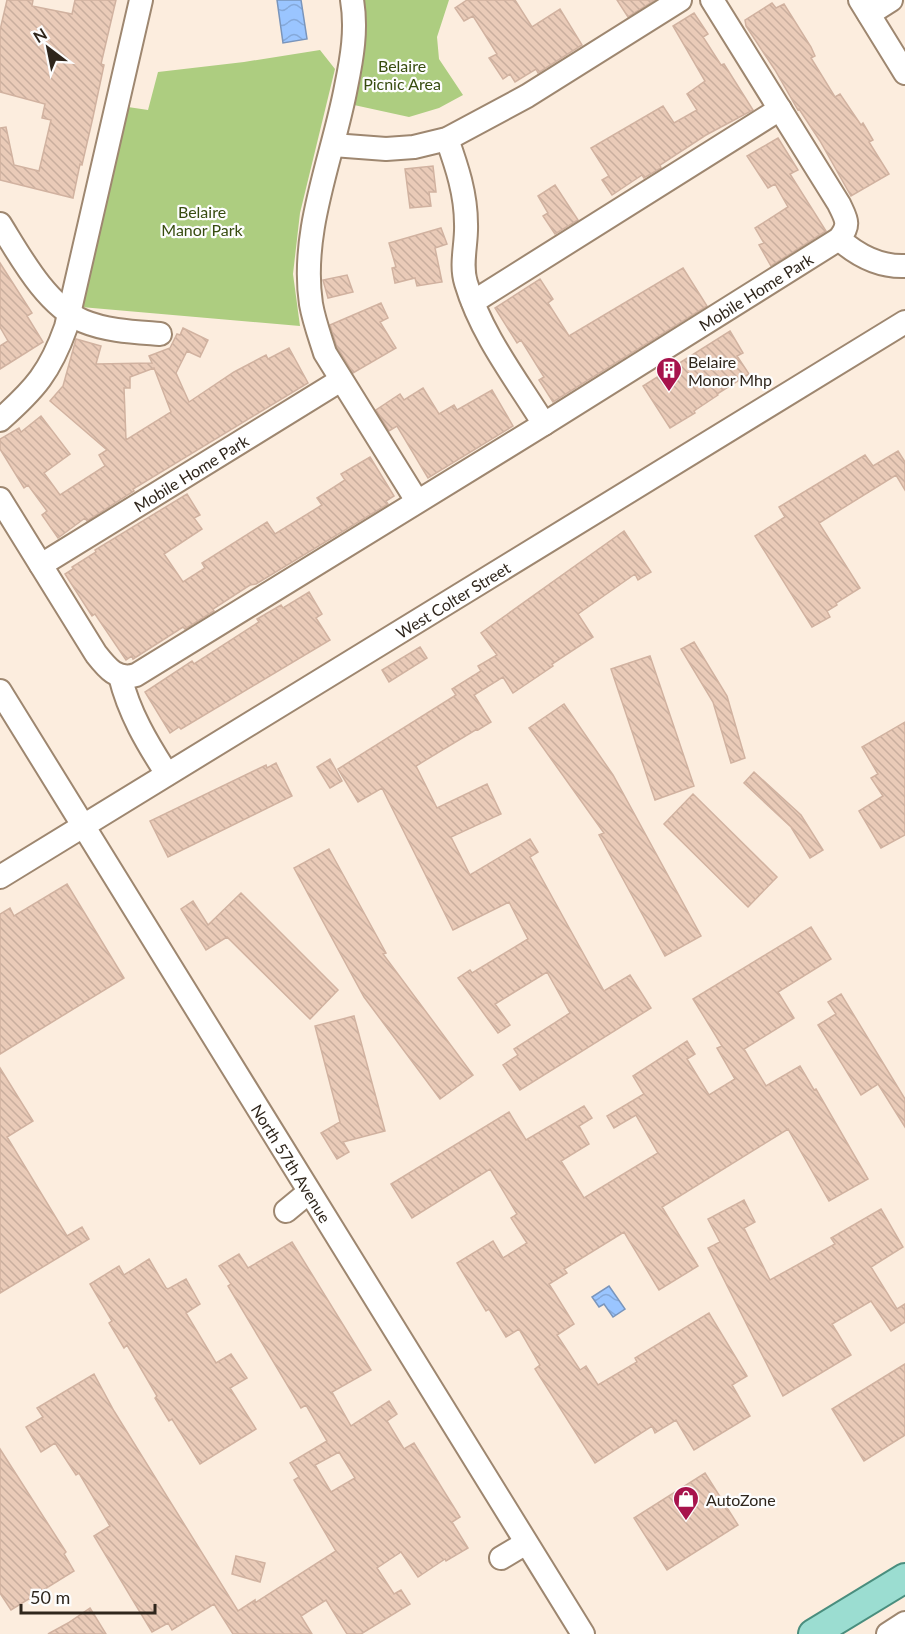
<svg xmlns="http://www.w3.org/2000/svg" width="905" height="1634" font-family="Lato,sans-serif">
  <defs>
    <pattern id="water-waves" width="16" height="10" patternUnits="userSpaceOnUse" patternTransform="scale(1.5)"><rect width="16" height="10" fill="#9ac5ff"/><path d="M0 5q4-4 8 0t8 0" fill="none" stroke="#85a9da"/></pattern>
    <pattern id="building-back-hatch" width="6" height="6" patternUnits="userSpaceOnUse" patternTransform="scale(1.5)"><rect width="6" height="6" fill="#eacbb8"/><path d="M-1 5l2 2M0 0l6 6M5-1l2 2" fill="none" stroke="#c9ae9e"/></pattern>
  </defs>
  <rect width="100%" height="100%" fill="#fcedde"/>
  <path fill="#adcd80" d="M361 0H449L437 37 439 59 463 95 439 108 409 117 354 105 364 54Z
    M320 50 335 69 300 213 293 274 300 326 81 307 128 107 148 110 158 72 244 62Z"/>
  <path fill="url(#water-waves)" stroke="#7a95bb" stroke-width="1.5" d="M277 0H301L307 39 283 43Z
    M609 1286 625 1309 613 1317 604 1304 599 1307 592 1297Z"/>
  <path fill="url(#building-back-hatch)" stroke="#d1b2a0" stroke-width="1.5" fill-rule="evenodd" d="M7 0H33L32 6 72 14 75 0H116L101 64 104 65 93 117 82 165 80 164 73 198 0 180V128L6 127 14 165 39 171 51 120 42 118 45 104 0 92V30Z
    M467 0H515L532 27 560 9 582 45 538 73 536 69 515 82 510 74 503 79 489 58 497 54 482 30 473 16 464 21 455 8Z
    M617 0H655L628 17Z
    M772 3 776 8 784 4 811 47 815 56 811 58 835 97 840 94 861 125 863 123 873 140 869 142 889 174 851 196 820 141 799 109 798 110 775 70 746 26 745 20Z
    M694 13 708 34 703 37 721 65 724 64 753 110 706 135 660 165 661 168 644 178 642 175 612 195 602 180 609 176 591 148 663 106 674 123 697 110 687 94 705 81 673 26Z
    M778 138 798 170 790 174 826 231 771 266 759 245 764 243 755 228 788 207 775 184 768 188 747 156Z
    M433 166 436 192H429L431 206 410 208 405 169Z
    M555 185 578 220 555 234 543 216 548 213 538 196Z
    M441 228 447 244 435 248 442 282 417 286 415 278 395 283 392 268 396 267 389 243Z
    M0 263 32 313 27 316 43 342 0 369V346L8 341 0 327Z
    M683 268 707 306 553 402 539 380 544 377 521 340 517 343 495 308 540 279 553 299 548 303 569 336Z
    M347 275 353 292 328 298 323 280Z
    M381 303 388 318 380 322 396 348 353 373 337 347 330 325Z
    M183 328 208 340 200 357 187 351 176 373 189 402 234 372 266 355 268 359 289 348 308 383 133 489 134 491 87 521 85 518 58 538 42 515 47 511 28 485 24 488 0 449V439L19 428 21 432 41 416 70 454 44 473 60 495 105 466 99 455 107 450 50 401 63 386 76 339 101 346 96 364 152 363 149 356 170 348 177 334 180 335ZM154 368 171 412 126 440 124 388H130V377Z
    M730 331 743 353 737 356 749 374 717 394 718 395 694 411 695 413 670 428 643 386Z
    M423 388 439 414 454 405 457 410 492 390 513 426 428 478 397 426 389 431 376 410 400 394 404 400Z
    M898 451 905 462V490L896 475 819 523 860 588 836 603 837 605 827 611 830 617 812 627 755 536 785 517 779 507 865 455 873 466Z
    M370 457 394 496 386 501 388 504 256 584 250 585 213 609 214 611 206 616 185 629 183 627 133 659 132 656 126 660 95 614 92 616 65 574 73 569 72 567 96 552 95 550 187 494 200 515 194 518 202 529 164 554 183 582 205 568 202 563 267 522 275 534 322 505 317 498 345 480 341 474Z
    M624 531 651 572 638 580 635 574 578 614 593 637 552 664 553 666 513 693 503 677 474 695 491 722 478 730 477 729 416 766 437 808 487 784 501 814 451 837 470 875 530 839 538 852 530 857 604 991 630 975 651 1008 520 1090 503 1065 518 1055 514 1049 570 1013 547 972 495 1004 510 1025 498 1033 458 978 470 970 472 973 528 939 509 902 453 930 382 788 358 802 338 769 456 695 452 689 481 671 478 666 497 655 481 633Z
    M309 592 322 614 316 618 330 640 181 729 179 727 170 733 145 692 192 661 194 664 259 622 257 619 281 605 283 608Z
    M694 642 727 696 745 758 731 763 713 702 681 649Z
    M420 647 427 658 389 682 382 670Z
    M650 656 694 786 655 800 611 669Z
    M564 704 613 775 701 936 665 956 599 835 604 833 529 728Z
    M905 722V835L881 848 859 811 883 796 871 778 878 774 862 747Z
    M330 759 342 781 330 788 317 767Z
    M276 763 292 796 168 857 150 821 266 765 267 768Z
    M754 772 801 815 823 850 810 858 791 827 744 783Z
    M693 794 777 877 748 907 664 824Z
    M329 849 386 953 383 954 473 1075 440 1099 364 997 294 868Z
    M67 884 124 978 0 1054V914L10 908 14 916Z
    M241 893 338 990 310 1019 227 937 206 950 181 909 193 901 208 925Z
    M811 927 831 959 778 992 794 1018 744 1049 766 1086 800 1066 814 1090 816 1089 868 1179 829 1201 788 1129 662 1207 698 1266 659 1290 624 1232 564 1269 567 1273 549 1284 574 1324 557 1335 580 1370 586 1366 598 1385 637 1362 635 1358 709 1313 747 1376 732 1385 750 1416 694 1450 676 1420 655 1433 652 1426 595 1463 535 1369 540 1365 519 1329 506 1337 489 1309 486 1311 457 1263 493 1241 503 1258 527 1243 511 1218 517 1214 490 1169 412 1218 391 1184 509 1112 526 1140 584 1106 592 1118 579 1126 589 1144 561 1161 584 1198 658 1153 636 1115 614 1128 607 1116 644 1094 633 1076 687 1041 695 1054 687 1059 709 1095 735 1079 717 1048 722 1046 693 999Z
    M841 994 905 1099V1127L878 1084 861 1095 818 1025 836 1014 828 1002Z
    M354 1016 385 1131 343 1142 349 1152 337 1159 321 1133 340 1122 315 1026Z
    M0 1068 33 1121 7 1137 67 1236 82 1227 89 1239 0 1293Z
    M744 1200 755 1222 744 1228 770 1280 835 1244 831 1238 881 1209 903 1247 871 1267 897 1309 905 1304V1322L891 1331 871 1301 832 1324 851 1355 783 1396 708 1248 720 1242 708 1219Z
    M292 1242 371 1370 332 1392 351 1426 389 1401 397 1414 387 1421 404 1449 414 1443 460 1517 452 1522 468 1548 446 1561 445 1559 418 1577 401 1552 377 1568 394 1594 401 1590 410 1604 361 1634H347L326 1600 301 1616 312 1634H233L214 1604 172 1630 168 1623 152 1632 94 1536 110 1526 79 1473 76 1475 55 1443 41 1452 26 1427 43 1417 37 1408 94 1374 114 1411 238 1611 255 1600V1603L336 1551 294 1480 299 1477 290 1463 327 1441 306 1405 301 1408 228 1286 231 1284 219 1266 239 1254 248 1268ZM339 1452 355 1478 331 1492 315 1465Z
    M149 1259 166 1288 168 1289 186 1279 200 1304 186 1313 216 1363 231 1354 247 1378 230 1388 256 1429 200 1464 172 1419 169 1421 155 1398 157 1396 127 1345 124 1348 109 1323 112 1321 90 1284 119 1266 124 1275Z
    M905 1364V1435L864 1461 832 1409Z
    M0 1449 66 1552 64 1554 74 1571 11 1610 0 1593Z
    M705 1473 738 1525 667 1570 634 1518Z
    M236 1556 265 1563 260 1582 232 1574Z
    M90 1608 106 1634H48L68 1623Z"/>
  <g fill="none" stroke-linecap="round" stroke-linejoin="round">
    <defs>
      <g id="minor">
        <path d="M352 0C357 29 352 58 346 87 333 157 300 231 311 304 314 321 320 337 325 353L417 501"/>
        <path d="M860 0 905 73"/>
        <path d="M869 14 891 0"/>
        <path d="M447 139C457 167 466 194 466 224 467 243 460 264 466 283 481 334 516 379 544 424"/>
        <path d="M333 145 386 149 414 147 447 139 527 96 680 0"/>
        <path d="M0 224C20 256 46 305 83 321 107 331 135 332 160 334"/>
        <path d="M839 239C857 255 880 267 905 266"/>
        <path d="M473 302 780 109"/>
        <path d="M0 420C35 389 50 372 66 327L141 0"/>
        <path id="s1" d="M0 499 96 654C107 668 117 681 136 675L544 424 839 239C851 224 846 219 839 204L712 0"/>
        <path id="s2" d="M41 565 341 380"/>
        <path d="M120 676C129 713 147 743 167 774"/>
        <path id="s3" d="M0 691 583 1634"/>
        <path id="s4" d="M0 877 905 322"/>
        <path d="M286 1211 309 1192"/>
        <path d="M501 1558 526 1543"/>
        <path d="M888 1634 905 1623"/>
      </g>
      <path id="major" d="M813 1634 905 1578"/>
    </defs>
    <use href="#minor" stroke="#9e8770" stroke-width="26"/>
    <use href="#major" stroke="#4a8e7e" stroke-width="32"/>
    <use href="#minor" stroke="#fff" stroke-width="22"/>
    <use href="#major" stroke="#9bddd1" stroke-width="28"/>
  </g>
  <defs>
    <symbol id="building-pin" viewBox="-11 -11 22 30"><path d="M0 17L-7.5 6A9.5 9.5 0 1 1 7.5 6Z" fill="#a7134c" stroke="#fdfdfd"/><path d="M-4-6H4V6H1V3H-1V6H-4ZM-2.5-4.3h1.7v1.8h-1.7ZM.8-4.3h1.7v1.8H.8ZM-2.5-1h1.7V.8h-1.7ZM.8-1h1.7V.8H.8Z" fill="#fff"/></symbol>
    <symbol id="shop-pin" viewBox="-11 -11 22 30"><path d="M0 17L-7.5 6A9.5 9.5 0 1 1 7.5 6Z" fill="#a7134c" stroke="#fdfdfd"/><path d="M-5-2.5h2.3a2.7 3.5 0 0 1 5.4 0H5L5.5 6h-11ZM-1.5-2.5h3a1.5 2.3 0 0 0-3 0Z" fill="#fff"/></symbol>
  </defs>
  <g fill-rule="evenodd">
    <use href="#building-pin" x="654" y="355" width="30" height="40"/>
    <use href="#shop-pin" x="671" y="1484" width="30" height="40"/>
  </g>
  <g text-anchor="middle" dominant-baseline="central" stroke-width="4.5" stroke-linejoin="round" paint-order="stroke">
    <g font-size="16" fill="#374c0f" stroke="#fdfdfd">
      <text x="402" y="65">Belaire<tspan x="402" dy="18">Picnic Area</tspan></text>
      <text x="202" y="211">Belaire<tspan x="202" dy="18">Manor Park</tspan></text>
    </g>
    <g font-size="16" fill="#2f261c" stroke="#fdfdfd">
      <text stroke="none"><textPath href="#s1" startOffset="960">Mobile Home Park</textPath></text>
      <text stroke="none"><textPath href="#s2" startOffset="176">Mobile Home Park</textPath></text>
      <text stroke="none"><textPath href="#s4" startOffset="531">West Colter Street</textPath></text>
      <text stroke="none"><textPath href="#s3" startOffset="555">North 57th Avenue</textPath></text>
    </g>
    <g font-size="16" fill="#2f261c" stroke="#fdfdfd" text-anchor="start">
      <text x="688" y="361">Belaire<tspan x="688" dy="18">Monor Mhp</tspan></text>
      <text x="706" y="1499">AutoZone</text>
    </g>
  </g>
  <g transform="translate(48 48) rotate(328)" stroke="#fdfdfd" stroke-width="4.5" paint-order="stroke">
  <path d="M0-4.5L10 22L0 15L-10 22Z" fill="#2f261c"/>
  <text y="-9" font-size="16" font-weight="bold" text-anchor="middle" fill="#2f261c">N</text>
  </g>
  <path d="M21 1604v9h134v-9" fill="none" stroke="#2f261c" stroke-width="3"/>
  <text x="30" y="1604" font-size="18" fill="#2f261c" stroke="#fdfdfd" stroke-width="4.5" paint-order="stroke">50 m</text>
</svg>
